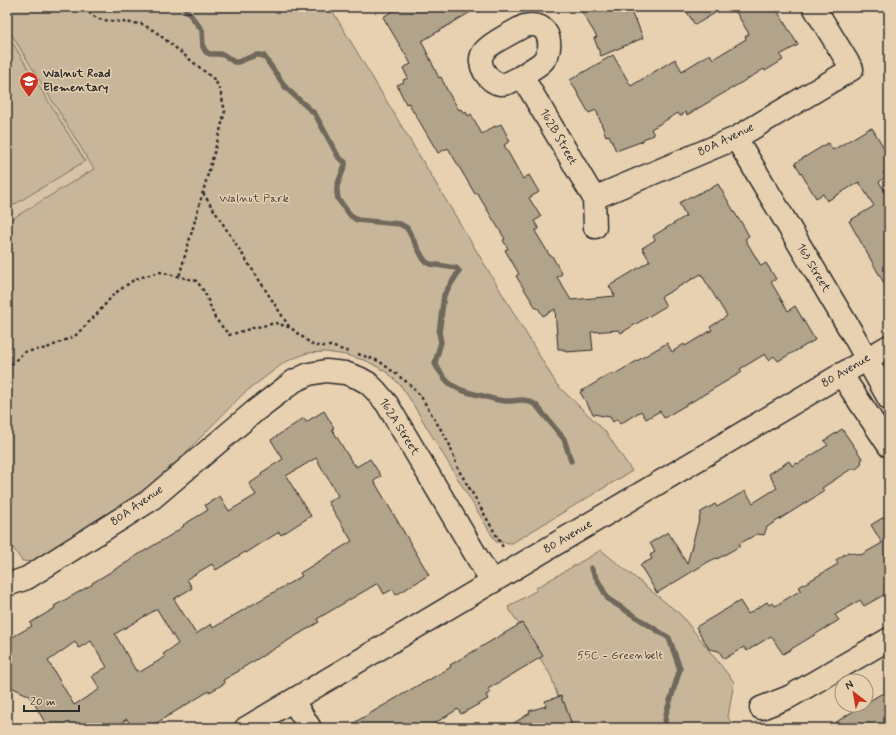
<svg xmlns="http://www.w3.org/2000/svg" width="896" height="735" font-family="Mynerve,sans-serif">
  <rect width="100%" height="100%" fill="#e7d1b0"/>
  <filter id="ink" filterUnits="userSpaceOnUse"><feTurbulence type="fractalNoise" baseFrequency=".025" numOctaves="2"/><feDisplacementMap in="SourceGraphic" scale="8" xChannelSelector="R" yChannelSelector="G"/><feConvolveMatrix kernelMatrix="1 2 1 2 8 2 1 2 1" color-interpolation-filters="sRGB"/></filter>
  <g filter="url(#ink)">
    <path fill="#d7c3a5" d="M7 27 94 169 7 222Z"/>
    <path fill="#c8b69a" stroke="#7a7062" d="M7 7H330L557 385 605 431 632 471 512 543 496 542 408 396 401 386 388 373 367 361 346 355 326 352 307 353 285 362 244 393 147 492 33 562 22 561 12 546 7 549V222L94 169 7 27Z
      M7 34 85 161 7 209Z
      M601 550 681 615 734 682 728 717 734 728H568L551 676 508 607 537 590 536 588Z"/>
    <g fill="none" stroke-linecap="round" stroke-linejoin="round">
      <path stroke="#6f675b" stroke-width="5.5" d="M184 7 202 30 203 47 206 52 210 54H219L224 55 234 62H238L256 55H259L264 56 286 88 315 114 339 158 345 162V165L337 186V192L338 199 351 216 357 220 400 224 407 228 423 258 426 262 430 264 456 268 459 271 444 295 439 333 441 342 435 363C436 367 439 370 441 373 450 389 466 392 483 396 490 398 498 401 507 401 520 401 523 397 536 405L564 439 571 461
        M591 568 608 599 669 638 680 669 666 714 664 728"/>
    </g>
    <path fill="#b2a38b" stroke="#2b2b2b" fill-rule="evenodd" d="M399 7H479L422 41V42L439 78 441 77 448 92 459 110 461 109 464 114 466 112 468 116 471 114 482 134 495 126V127L501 124 510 141 504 145 523 179 529 175 539 192 529 198 541 217 534 221 539 229 535 231 550 256H552L562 274 557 277 571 300 615 296 609 286 650 261 642 248 655 240 653 236 686 216 679 203 691 196 692 197 707 189 708 190 718 184 739 220H740L749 236 745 239 761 266 766 263 776 279 771 282 788 311 795 306 815 340 778 361 774 356 769 360 765 354 740 369 742 372 664 418 660 411 646 419 641 411 620 424 617 419 613 422 610 417 593 414 580 392 612 373 613 375 667 343 672 352 684 344 685 346 712 330 710 327 727 316 701 274 661 297 666 306 621 333 619 330 591 332 593 350 566 352V350H563V349H558L555 309 543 316 538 308H536L516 276 519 274 505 250 508 249 503 240 505 239 477 193 475 194 448 148 438 153 414 112H413L409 103 406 104 397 85 404 82 403 80 408 78 403 68 411 64 383 17Z
      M579 7H629L635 21 636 20 643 38 601 56 594 38 597 37Z
      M684 7H725L695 25Z
      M733 7H775L798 45 780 55 783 60 765 71 764 69 687 115 686 112 680 116 678 113 651 129 654 135 643 139V141L616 151 609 135 606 136 596 110 589 113 570 80 613 55 631 86 675 59 682 71 710 54 713 59 746 39 745 37 749 34Z
      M870 128V129L872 128 889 156V170L883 173 886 177 879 182 889 197V292L849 221 874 206 859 182 827 201 823 194 816 198 795 163 828 143 833 150Z
      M324 411 334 428 332 429 353 464H355L356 467 370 459 381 476 374 481 429 575 396 595 393 589 384 594 378 583 317 619 319 622 239 670V671L223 680 225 683 210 692 209 691 148 728H132L127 719 112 728H48L30 696 11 687 10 682 7 677V640L32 626 30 623 55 608 54 606 93 584 92 583 131 560V559L171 535 184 526 183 525 208 510 205 505 220 496 229 511 256 495 249 484 262 475 261 473 283 459 271 440 304 418 306 422ZM316 458 338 496 328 502 352 541 300 573 302 576 255 603 213 628 211 624 196 634 174 599 192 588 187 579 212 564 216 570 245 552 246 553 279 532 281 535 311 516 286 476ZM157 609 178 644 163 654 165 657 140 672 138 670 136 671 115 634ZM91 641 107 667 92 676 100 689 74 705 48 661 75 642 79 648Z
      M842 429 862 458 861 465 856 469H851L822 488 824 491 823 492 767 527 764 535 757 534 739 544 740 546 717 559 716 558 708 562 657 593 640 565 652 559 650 555 655 552 650 543 668 532 687 564 701 512 715 504 717 507 745 491 753 503 777 488 769 474 789 461 792 466 797 463 798 464 828 445 824 441Z
      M889 514V592L864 606 860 600 835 615 839 620 783 654 771 636 747 651 744 647 724 659 719 651 709 649 696 627 740 601 748 614 767 602 769 605 773 603 775 606 801 590 799 587 838 564 836 560 848 552 861 555 882 543 871 525Z
      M522 623 543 656 488 689 490 693 486 695 488 699 461 714 458 709 427 728H345L422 683V684L451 667 450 665Z
      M889 691V728H827L863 705H866V703L881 694 882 695Z
      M561 696 563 703 564 702 573 728H506L530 713 529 711 546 706 545 701Z"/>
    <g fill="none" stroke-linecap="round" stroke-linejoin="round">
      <defs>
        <path id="minor" d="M522 76C516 79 507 85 500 84 488 82 476 64 483 53 487 45 515 31 524 26 530 25 537 24 542 28 552 36 551 52 543 61 539 66 528 71 522 76L594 198 595 227
          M736 138 855 338 889 399
          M594 198 736 138 852 69 814 7
          M841 374 889 446
          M7 585 27 578 149 501 255 411 294 381 309 374 326 371 345 373 359 378 368 383 376 391 387 404 480 562 492 582
          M293 701 310 728
          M761 708 789 697 889 639"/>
        <path id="tertiary" d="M246 728 889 346"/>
      </defs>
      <use href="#minor" stroke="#2b2b2b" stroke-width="25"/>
      <use href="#tertiary" stroke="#2b2b2b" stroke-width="25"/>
      <path stroke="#2b2b2b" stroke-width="2.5" stroke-dasharray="3 3" stroke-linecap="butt" d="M86 7C89 15 95 17 102 20L142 24 156 32 215 80 220 90 225 111 219 135 179 277
        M203 193 290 328
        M358 354 379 361 408 383 420 395 449 443 458 469 474 496 504 549
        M7 369 24 352 47 348 75 336 97 314 114 294 135 279 160 272 197 281 205 293 215 318 229 335 253 328 276 323 291 328 314 346H331L349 352"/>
      <use href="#minor" stroke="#e7d1b0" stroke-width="22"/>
      <use href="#tertiary" stroke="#e7d1b0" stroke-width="22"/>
    </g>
  </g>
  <defs>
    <symbol id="school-pin" viewBox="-11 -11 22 30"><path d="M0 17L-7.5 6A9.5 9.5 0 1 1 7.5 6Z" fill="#c8321e" stroke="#e7d1b0"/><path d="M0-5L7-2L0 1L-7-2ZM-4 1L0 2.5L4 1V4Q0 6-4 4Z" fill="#fff"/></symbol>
  </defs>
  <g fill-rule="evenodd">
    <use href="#school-pin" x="18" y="70" width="22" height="30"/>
  </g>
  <g text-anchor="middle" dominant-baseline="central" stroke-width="3" stroke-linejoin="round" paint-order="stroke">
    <g font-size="12" font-weight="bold" fill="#2b2b2b" stroke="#e7d1b0" text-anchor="start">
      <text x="43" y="74">Walnut Road<tspan x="43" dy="14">Elementary</tspan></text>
    </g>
    <g font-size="12" fill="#2b2b2b" stroke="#e7d1b0">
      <text transform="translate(558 137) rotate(60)">162B Street</text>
      <text transform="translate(726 140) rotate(-26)">80A Avenue</text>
      <text transform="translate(813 268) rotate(59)">163 Street</text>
      <text transform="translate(846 371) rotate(-31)">80 Avenue</text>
      <text transform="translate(399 427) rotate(58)">162A Street</text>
      <text transform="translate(137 506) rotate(-35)">80A Avenue</text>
      <text transform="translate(568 537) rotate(-31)">80 Avenue</text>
    </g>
    <g font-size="12" fill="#43403c" stroke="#e7d1b0">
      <text x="254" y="199">Walnut Park</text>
      <text x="620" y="656">55C - Greenbelt</text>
    </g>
  </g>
  <rect width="896" height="735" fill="none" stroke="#e7d1b0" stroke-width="24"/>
  <rect x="12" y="12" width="872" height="711" fill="none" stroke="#2b2b2b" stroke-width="1.5" filter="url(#ink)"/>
  <g transform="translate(854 693) rotate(329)"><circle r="19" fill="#e7d1b0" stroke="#9c8f7b"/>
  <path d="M0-3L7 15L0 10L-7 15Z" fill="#c8321e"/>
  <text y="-6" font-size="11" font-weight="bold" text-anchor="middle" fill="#2b2b2b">N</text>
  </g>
  <path d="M24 705v6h55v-6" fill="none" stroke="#2b2b2b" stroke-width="2"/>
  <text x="30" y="705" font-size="12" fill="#2b2b2b" stroke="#e7d1b0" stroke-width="3" paint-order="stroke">20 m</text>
</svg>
